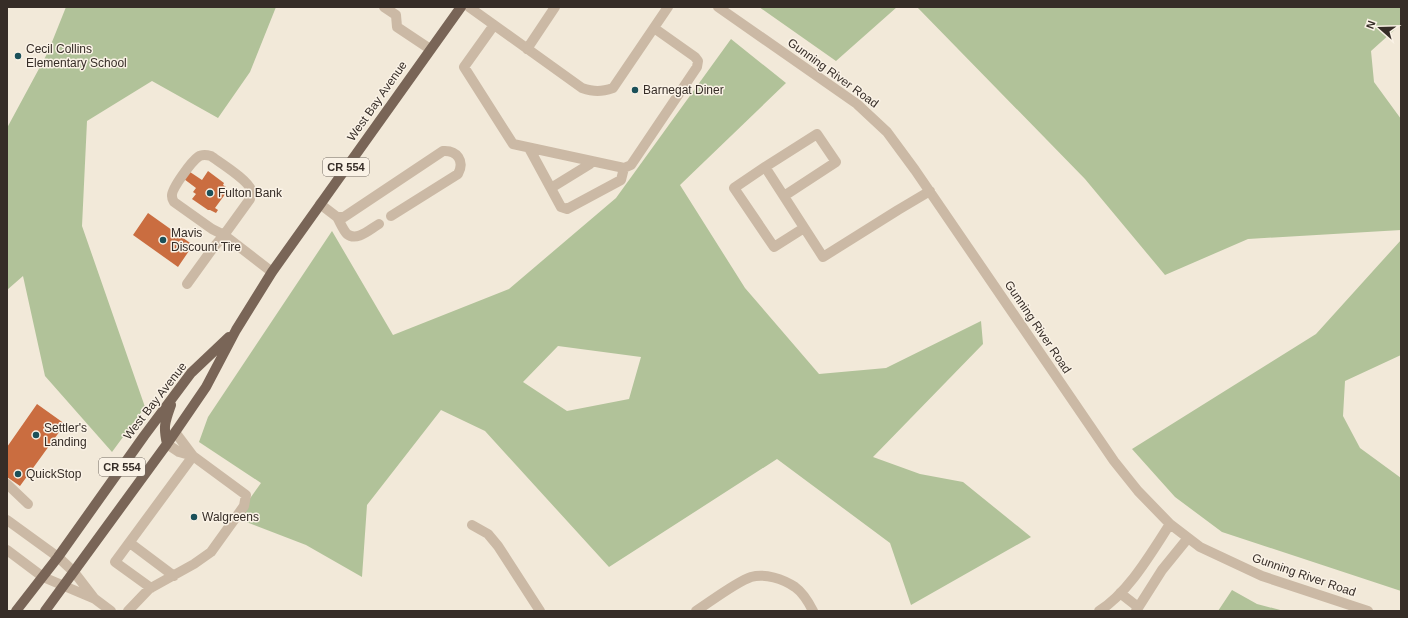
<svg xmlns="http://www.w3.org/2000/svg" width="1408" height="618" font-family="Arial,sans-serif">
  <rect width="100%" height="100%" fill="#f2e9d9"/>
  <path fill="#b1c299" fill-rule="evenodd" d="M66 7H276L250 72 218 118 152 81 87 121 82 226 145 407 112 452 45 376 23 276 7 290V128L48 52Z
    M759 7H897L836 61Z
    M917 7H1401V24L1371 51 1374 82 1401 119V230L1248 239 1165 275 1085 179Z
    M731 39 786 83 680 185 745 288 819 374 886 368 981 321 983 344 873 457 920 474 963 482 1031 537 911 605 890 543 777 459 609 567 485 431 441 410 367 505 362 577 306 545 236 518 261 483 199 442 208 417 332 231 393 335 509 289 616 198ZM558 346 641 357 629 399 567 411 523 382Z
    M1401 240V355L1345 381 1343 416 1360 448 1401 478V591L1222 532 1175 497 1132 449 1316 334Z
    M1232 590 1257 604 1284 611H1218Z"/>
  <path fill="#ca6d40" d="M208 171 224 183 223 185 226 187 223 191 226 193 215 208 218 210 216 213 210 210H208L192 199 196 194 193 192 196 188 184 179 190 172 202 180Z
    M148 213 193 245 178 267 133 235Z
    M37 404 65 424 20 486 7 477V447Z"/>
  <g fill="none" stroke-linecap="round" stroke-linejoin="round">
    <path stroke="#cbb9a5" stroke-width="10" d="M384 7 396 15 397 27 430 49
      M469 7 582 88C594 92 601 92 613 88L668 7
      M718 7 857 104 887 132 915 170 1114 461 1138 491 1170 524 1200 547 1262 576 1368 611
      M494 25 464 67 513 144 624 168 631 165 697 67 698 61 695 57 654 28
      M527 49 555 7
      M529 148 561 207 567 209 621 180 624 168
      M765 167 734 188 774 247 804 228
      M551 188 590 164 591 161
      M784 196 836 162 817 134 765 167 823 257 898 210 930 191
      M320 204 337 217H344L443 151C457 150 465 161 458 174L391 216
      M337 217C340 222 343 230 347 234 357 242 370 229 379 224
      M187 284 213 248 224 235 212 229 174 202C173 200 172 199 172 196 171 189 192 161 198 157 202 154 207 155 211 156 219 162 252 182 252 193 252 193 250 198 250 199L224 235 272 272
      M175 432 193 456
      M7 484 28 504
      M7 520 58 557 74 572 94 598
      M472 525 488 534 498 546 540 611
      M130 543 174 576
      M7 550 43 577 95 599 111 611
      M151 588 115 562 193 456
      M1120 593 1138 607
      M128 611 149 589 194 564 211 552 244 506 246 495 193 456 179 452 167 444
      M696 611C710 602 736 582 751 577 765 573 783 579 795 587 802 592 809 603 813 611
      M1099 611C1129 592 1151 553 1170 524
      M1136 611 1162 570 1188 538"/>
    <path stroke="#796557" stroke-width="10" d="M167 444C163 426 165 422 171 405
      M16 611 58 557 144 436 191 373 229 337
      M45 611 167 444 206 387 236 330 272 272 461 7"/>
  </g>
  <g fill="#1b5059" stroke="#faf2e6" stroke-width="1.5">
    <circle cx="18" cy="56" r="4"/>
    <circle cx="635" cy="90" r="4"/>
    <circle cx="210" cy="193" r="4"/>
    <circle cx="163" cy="240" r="4"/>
    <circle cx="36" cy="435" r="4"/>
    <circle cx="18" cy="474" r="4"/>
    <circle cx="194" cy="517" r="4"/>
  </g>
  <g text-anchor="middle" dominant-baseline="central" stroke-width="3" stroke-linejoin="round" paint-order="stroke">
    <g fill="#faf2e6" stroke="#716860" stroke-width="1">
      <rect x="323" y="158" width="46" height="18" rx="3"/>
      <rect x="99" y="458" width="46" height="18" rx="3"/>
    </g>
    <g font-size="11" font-weight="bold" fill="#362d27">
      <text x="346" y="167">CR 554</text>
      <text x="122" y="467">CR 554</text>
    </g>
    <g font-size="12" fill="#362d27" stroke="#faf2e6" text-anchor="start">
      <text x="26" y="49">Cecil Collins<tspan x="26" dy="14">Elementary School</tspan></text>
      <text x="643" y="90">Barnegat Diner</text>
      <text x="218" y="193">Fulton Bank</text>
      <text x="171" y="233">Mavis<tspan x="171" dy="14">Discount Tire</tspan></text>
      <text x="44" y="428">Settler's<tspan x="44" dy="14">Landing</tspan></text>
      <text x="26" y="474">QuickStop</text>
      <text x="202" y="517">Walgreens</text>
    </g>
    <g font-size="12" fill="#362d27" stroke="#faf2e6">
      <text transform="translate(833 73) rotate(36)">Gunning River Road</text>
      <text transform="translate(377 101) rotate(-55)">West Bay Avenue</text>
      <text transform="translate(1038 327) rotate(56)">Gunning River Road</text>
      <text transform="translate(155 401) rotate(-52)">West Bay Avenue</text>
      <text transform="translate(1304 575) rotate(19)">Gunning River Road</text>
    </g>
  </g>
  <rect width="1408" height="618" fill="none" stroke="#362d27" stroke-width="16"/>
  <g transform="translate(1380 28) rotate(290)" stroke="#faf2e6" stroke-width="3" paint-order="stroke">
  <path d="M0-3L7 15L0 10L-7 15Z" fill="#362d27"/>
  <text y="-6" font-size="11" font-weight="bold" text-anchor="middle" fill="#362d27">N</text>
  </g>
</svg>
